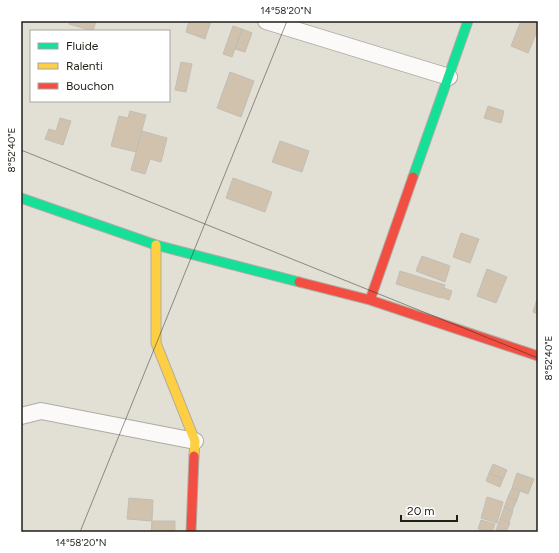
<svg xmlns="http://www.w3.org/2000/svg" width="559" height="553" font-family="Figtree,sans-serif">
  <rect width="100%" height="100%" fill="#e2e0d5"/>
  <path fill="#d0c2ad" stroke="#c2beb6" d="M70 21H96L93 31 69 24Z
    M189 21H211L205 39 186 32Z
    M521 21H535L538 22V29L528 53 511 46Z
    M233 26 242 29 232 57 223 54Z
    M242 29 252 33 245 52 235 49Z
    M181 62 192 64 186 92 175 90Z
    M230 72 254 81 241 117 217 108Z
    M488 106 504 111 501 123 484 118Z
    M130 111 146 115 136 152 111 146 119 116 128 118Z
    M60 118 71 121 63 145 45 139 49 129 56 131Z
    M142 131 167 138 161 162 150 159 145 174 131 170Z
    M280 141 309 151 302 172 272 162Z
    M233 178 272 192 265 212 226 198Z
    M461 233 479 239 470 263 453 257Z
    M422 256 450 266 445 282 416 271Z
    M487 269 507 277 496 303 477 296Z
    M400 271 445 285 444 288 452 291 449 300 441 297V298L396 284Z
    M538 296V314L533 312Z
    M493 464 507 470 503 479 489 473Z
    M489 473 503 479 500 487 486 481Z
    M517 473 534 479 528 494 512 488Z
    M512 488 520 491 517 500 508 497Z
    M487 497 503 502 497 523 481 518Z
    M508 497 517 500 512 511 504 508Z
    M129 498 153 500 152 521 127 519Z
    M504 508 513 511 509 522 500 519Z
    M500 519 510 523 506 532 496 530Z
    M481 520 495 524 492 532 478 529Z
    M152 521H175V532H151Z"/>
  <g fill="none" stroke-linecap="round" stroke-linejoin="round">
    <defs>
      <path id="street" d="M266 21 449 77
        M21 416 41 411 195 441"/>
      <path id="fast" d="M413 177 468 21
        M21 198 156 245 299 282"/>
      <path id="slow" d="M156 245V343L195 441 194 456"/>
      <path id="jam" d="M299 282 370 300 538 356
        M370 300 413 177
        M191 532 194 456"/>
    </defs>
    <use href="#street" stroke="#adaca4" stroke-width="18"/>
    <use href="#fast" stroke="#adaca4" stroke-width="11"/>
    <use href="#slow" stroke="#adaca4" stroke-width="11"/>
    <use href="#jam" stroke="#adaca4" stroke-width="11"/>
    <use href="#street" stroke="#fbfaf9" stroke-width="16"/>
    <use href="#fast" stroke="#16e098" stroke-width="9"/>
    <use href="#slow" stroke="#ffcf43" stroke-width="9"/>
    <use href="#jam" stroke="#f24e42" stroke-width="9"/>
  </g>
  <path fill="none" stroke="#1f1e17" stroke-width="1" stroke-opacity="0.45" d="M21 150 538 358M80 532 287 21"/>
  <rect width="559" height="553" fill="none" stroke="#ffffff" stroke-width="44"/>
  <rect x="30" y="30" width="140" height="72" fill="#ffffff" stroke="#a5a5a2"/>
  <rect x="38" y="43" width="20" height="6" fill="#16e098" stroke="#a5a5a2"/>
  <text x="66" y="50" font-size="12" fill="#1f1e17">Fluide</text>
  <rect x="38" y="63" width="20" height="6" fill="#ffcf43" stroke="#a5a5a2"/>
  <text x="66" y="70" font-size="12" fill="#1f1e17">Ralenti</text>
  <rect x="38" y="83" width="20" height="6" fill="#f24e42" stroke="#a5a5a2"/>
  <text x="66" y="90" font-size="12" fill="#1f1e17">Bouchon</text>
  <path d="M401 515v6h56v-6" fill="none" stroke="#1f1e17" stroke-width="2"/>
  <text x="407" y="515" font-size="12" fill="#1f1e17" stroke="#ffffff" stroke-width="3" paint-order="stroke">20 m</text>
  <rect x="22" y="22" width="515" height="509" fill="none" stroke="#1f1e17" stroke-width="1.5"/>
  <g font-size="10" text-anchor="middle" fill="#1f1e17">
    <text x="286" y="14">14°58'20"N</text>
    <text transform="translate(11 150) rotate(-90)" y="4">8°52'40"E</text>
    <text transform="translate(548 358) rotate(-90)" y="4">8°52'40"E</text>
    <text x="81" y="546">14°58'20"N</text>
  </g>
</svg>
